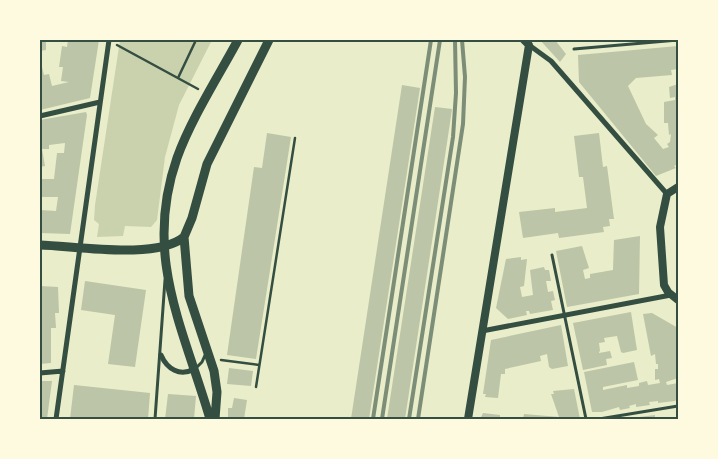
<svg xmlns="http://www.w3.org/2000/svg" width="718" height="459" font-family="'PT Sans',sans-serif">
  <rect width="100%" height="100%" fill="#e9edc9"/>
  <path fill="#cad2ad" d="M120 40H212L179 105 165 157 157 220 151 227 125 226 123 236 97 237 99 224 94 220 95 205Z"/>
  <path fill="#bcc5a7" d="M40 40H46V50L40 51Z
    M68 40H99L90 98 40 110V59L44 75 49 74 52 86 69 82 61 81 63 67H59L62 46 67 47Z
    M540 40H555L566 54 560 62Z
    M678 46V69L671 70 672 75 636 78 628 86 646 124 658 135 654 138 663 149 669 147 667 144 670 142 671 134 669 135 668 123H664V102L675 100V97L670 98 669 87 678 84V164L674 166 676 168 656 176 579 82 578 55Z
    M402 85 420 88 369 419H351Z
    M435 107 452 109 450 123 405 419H387Z
    M86 112 87 115 70 234 40 233V210L56 211 58 197H40V179H54L57 153H64L65 143 49 145V149H42L45 166 40 167V120Z
    M267 133 291 137 256 359 227 355 254 167 262 168Z
    M599 133 603 167 607 166 614 219H609L610 226 603 227 604 232 559 238 558 233 523 238 519 212 555 208V212L587 208 583 177H579L574 136Z
    M640 236 639 294 567 307 556 251 582 246 589 268 583 270 585 279 590 278V274L613 270 614 240Z
    M521 257V260L527 259 524 286 520 287 522 297 533 295 530 270 544 267 545 270H549L551 281H546L548 292 553 291 555 300 551 301 553 310 530 314 529 311H526L527 315 508 319 496 308 506 259Z
    M85 281 146 290 135 367 108 364 115 315 81 310Z
    M40 286 58 287 59 313H55L56 328H51V363L40 364Z
    M631 312 637 350 623 353 621 352 617 336 604 338 605 342 599 343 600 351 599 352V353L610 351 612 358 606 359 607 365 583 370 573 323Z
    M652 313 678 328V378L666 382 667 385 678 383V398L675 401 658 403V401L649 402 650 405 636 407V404L629 406 630 408 620 410 619 407 602 412H592L584 372 634 362 638 380 603 387V390L627 385V388L639 386V383L647 381 648 385 660 383 659 379 655 380V369H658V364H656L655 354 651 356 643 314Z
    M561 325 568 366 552 369 549 367 547 354 540 356 541 361 505 369V374H501L498 398 485 397 486 394H483L491 340Z
    M229 368 253 371 251 386 227 384Z
    M40 381H52L47 419H40Z
    M74 385 150 393 148 419H70Z
    M574 389 580 419H523L524 414 559 417 551 394H554L553 391Z
    M168 394 196 396 194 419H165Z
    M234 398 247 400 244 419H228V408H232Z
    M483 413 500 415V419H480Z
    M655 415V419H631V418Z"/>
  <g fill="none" stroke-linecap="round" stroke-linejoin="round">
    <path stroke="#344e41" stroke-width="2.5" d="M117 45 198 89
      M178 78 196 40
      M221 360 259 365
      M256 387 295 138"/>
    <path stroke="#344e41" stroke-width="3" d="M574 49 678 40
      M552 255 586 419
      M196 368 202 362 206 353
      M155 419 165 280
      M599 419 678 406"/>
    <path stroke="#344e41" stroke-width="5" d="M529 40V45L551 61 667 194
      M40 116 100 102
      M482 331 671 295
      M161 355C167 369 180 377 194 369
      M40 373 63 371
      M56 419 109 40"/>
    <path stroke="#344e41" stroke-width="8" d="M678 187 667 194 660 227 664 285 668 292 678 300
      M468 419 529 45 524 40"/>
    <path stroke="#344e41" stroke-width="9" d="M40 245C76 246 156 260 184 237
      M210 419C183 327 143 255 177 158 191 119 218 77 238 40
      M215 419 217 392 214 371 189 296 184 237 192 218 207 164 269 40"/>
    <path stroke="#7c8e77" stroke-width="4" d="M373 419 431 40
      M382 419 440 40
      M409 419 453 137 456 93 455 40
      M418 419 463 124 465 77 462 40"/>
  </g>
  <rect width="718" height="459" fill="none" stroke="#fefae0" stroke-width="82"/>
  <rect x="41" y="41" width="636" height="377" fill="none" stroke="#344e41" stroke-width="2"/>
</svg>
